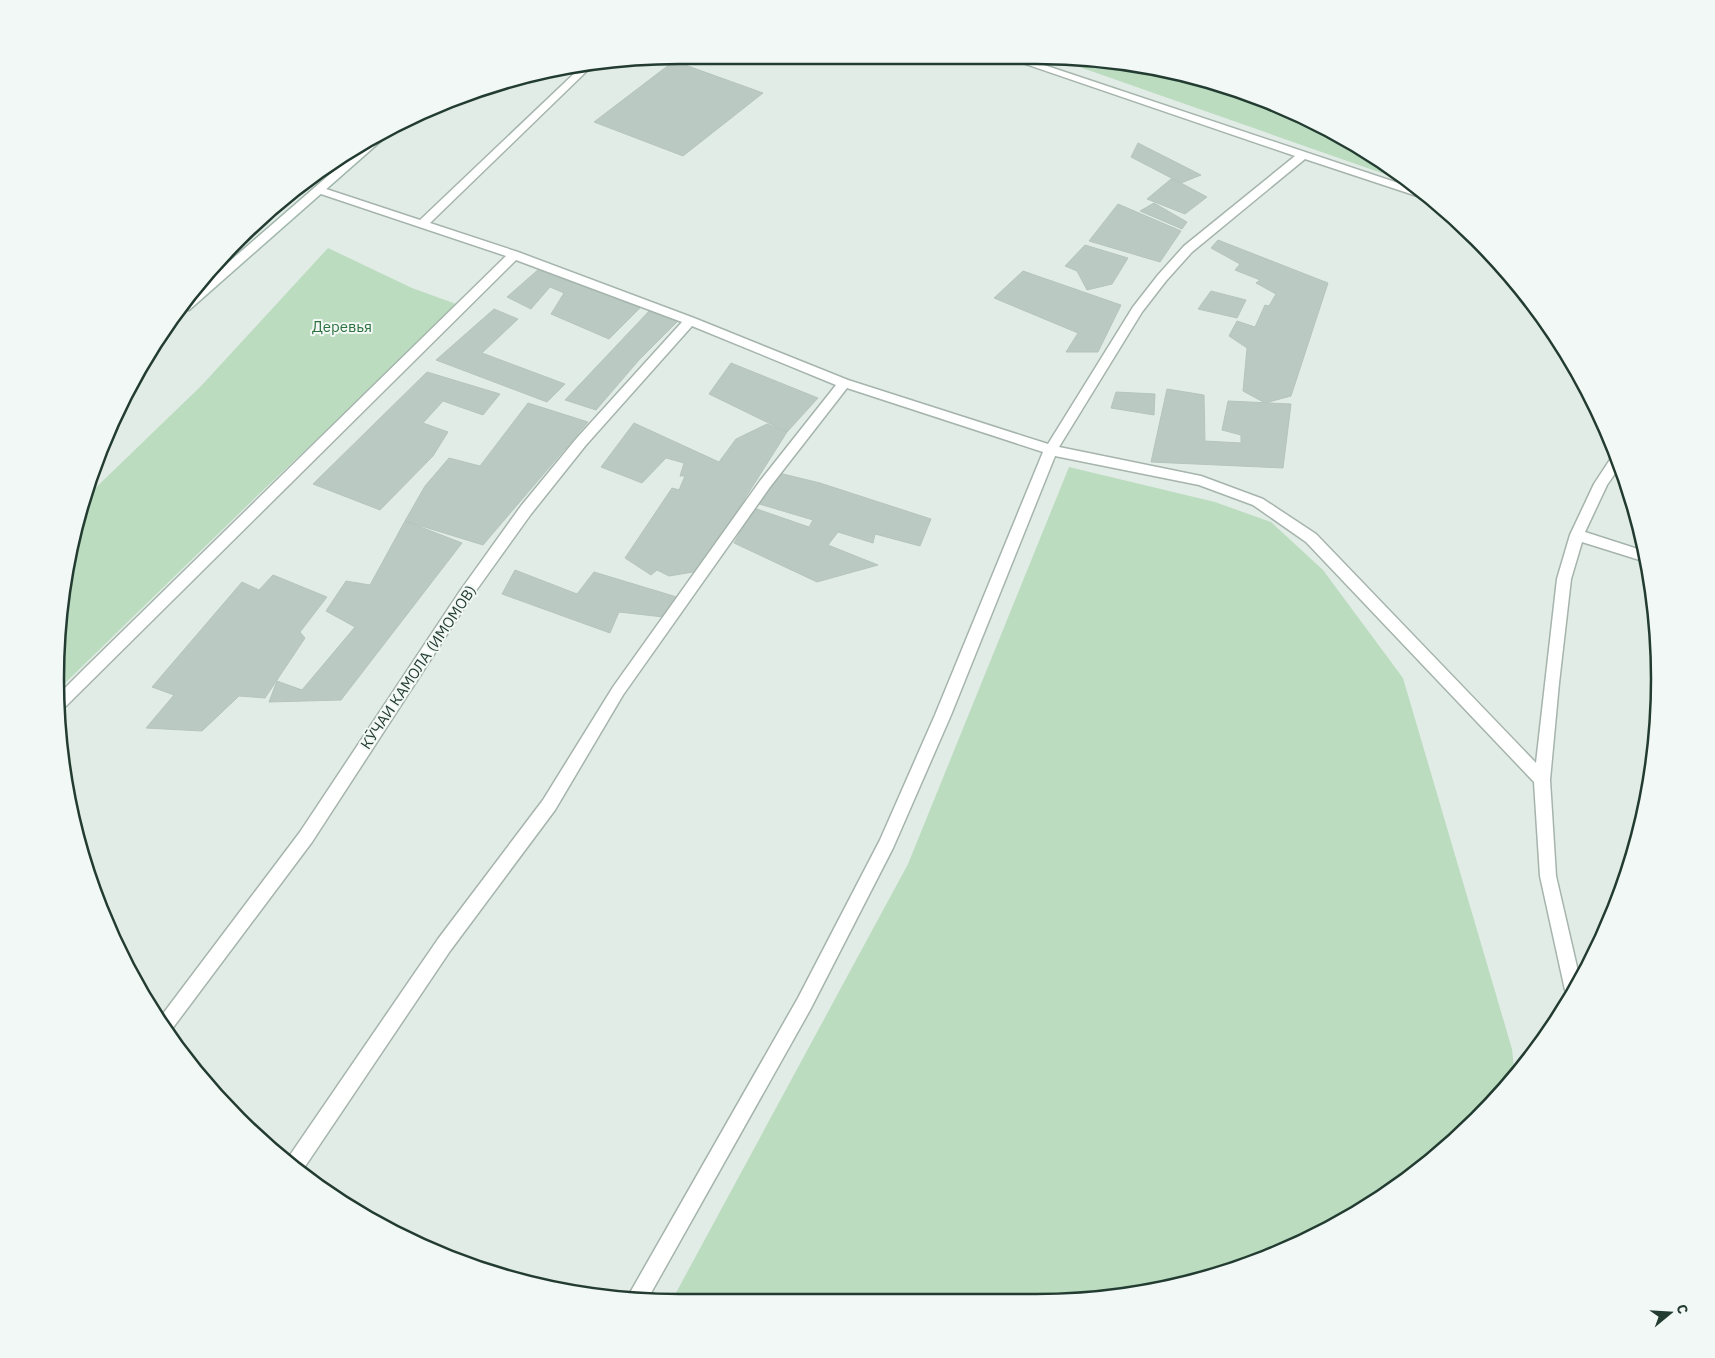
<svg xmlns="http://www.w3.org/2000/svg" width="1715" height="1358" font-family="'IBM Plex Sans',sans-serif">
  <rect width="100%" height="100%" fill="#e2ece6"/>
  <path fill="#bcdcc0" d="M1048 56H1077L1237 88 1348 138 1410 183Z
    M328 248 412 288 459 305 258 495 57 691 55 679 76 517 84 499 201 386Z
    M1069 467 1215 502 1271 522 1323 570 1403 678 1512 1049 1515 1076 1447 1148 1348 1220 1198 1282 1077 1302H671L908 864Z"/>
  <path fill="#bac9c2" stroke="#b5c5bc" d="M674 61 763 93 683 156 594 122Z
    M1138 143 1201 175 1181 183 1131 157Z
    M1171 179 1181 183 1207 197 1185 214 1147 199Z
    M1154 203 1187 222 1182 229 1140 211Z
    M1118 204 1181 231 1160 262 1089 241Z
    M1218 240 1328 283 1291 396 1265 403 1243 391 1247 348 1229 336 1237 321 1255 327 1265 305 1269 306 1276 294 1256 283 1260 280 1235 270 1240 264 1211 248Z
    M1085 245 1128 258 1112 284 1087 290 1077 271 1065 266Z
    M540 268 642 306 609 339 551 314 564 293 550 287 531 309 507 297Z
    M1023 271 1121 305 1098 352H1066L1078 333 994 298Z
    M1211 291 1246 300 1237 318 1198 309Z
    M494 309 518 319 482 353 565 384 547 402 436 360Z
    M651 309 679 320 639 360 596 410 565 400Z
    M731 363 818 398 787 432 709 394Z
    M427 372 500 394 483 415 443 401 423 423 448 432 433 456 380 510 313 484Z
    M1167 389 1204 395 1205 441 1241 443V435L1222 430 1228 401 1291 404 1283 468 1151 462Z
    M1116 392 1155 394 1154 415 1111 408Z
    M528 403 588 422 483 545 405 521 425 486 449 458 480 466Z
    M634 423 719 462 736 439 767 424 787 432 699 571 669 576 657 570 651 575 625 558 672 488 679 490 685 476H680L684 463 666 458 642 483 601 467Z
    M779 473 820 483 931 519 920 546 875 534 873 543 838 532 828 545 878 565 817 582 734 543 754 508 809 527 813 520 756 503Z
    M405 521 462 543 341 700 269 702 277 681 302 690 355 627 326 611 346 581 370 585Z
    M515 570 577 594 594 572 680 598 672 618 619 612 610 633 502 594Z
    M273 575 327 597 300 632 305 638 265 698 239 696 202 731 146 728 174 695 152 687 242 582 259 590Z"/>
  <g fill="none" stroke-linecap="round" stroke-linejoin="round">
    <defs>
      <path id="service" d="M1002 56H1017L1419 190 1433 200 1426 199 1305 159 1192 252 1166 281 1142 312 1059 447 1201 476 1263 499 1316 534 1536 763 1557 579 1570 535 1594 484 1613 455 1616 454 1621 465 1607 485 1585 532 1644 551 1646 562 1582 542 1571 579 1559 683 1550 780 1556 876 1580 980 1570 997 1565 990 1540 876 1534 782 1306 542 1253 505 1199 485 1055 456 951 715 893 848 810 1010 647 1300 627 1298 798 998 880 840 935 715 1043 452 847 388 770 487 623 695 555 810 450 951 302 1171 288 1158 438 939 543 800 613 687 760 481 836 385 692 326 586 445 531 514 470 599 312 842 169 1033 159 1019 300 832 460 591 521 506 576 439 682 322 516 260 63 709 59 711 57 696 85 668 506 256 315 192 313 190 315 188H323L420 220 580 68 592 66 430 223 518 252 694 318 848 380 1048 444 1133 307 1158 275 1184 246 1295 156Z"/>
      <path id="secondary" d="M391 129V132L189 310H182L199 288 374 136Z"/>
    </defs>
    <use href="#service" stroke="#a5b4ac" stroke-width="3"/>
    <use href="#secondary" stroke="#a1b7ac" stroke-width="3"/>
    <use href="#service" fill="#fff" fill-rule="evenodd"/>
    <use href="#secondary" fill="#fff" fill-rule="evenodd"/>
  </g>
  <g text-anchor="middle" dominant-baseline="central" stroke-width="4" stroke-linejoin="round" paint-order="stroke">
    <g font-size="15" fill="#2e723f" stroke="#f2f8f5">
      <text x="342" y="326">Деревья</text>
    </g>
    <g font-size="15" fill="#233c32" stroke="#f2f8f5">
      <text transform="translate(418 667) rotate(-56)">КӮЧАИ КАМОЛА (ИМОМОВ)</text>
    </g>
  </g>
  <path d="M0 0H1715V1358H0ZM679 64H1036A615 615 0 0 1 1651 679V679A615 615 0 0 1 1036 1294H679A615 615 0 0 1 64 679V679A615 615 0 0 1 679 64Z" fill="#f2f8f5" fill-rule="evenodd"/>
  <path fill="none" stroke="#233c32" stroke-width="2.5" d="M679 64H1036A615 615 0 0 1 1651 679V679A615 615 0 0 1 1036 1294H679A615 615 0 0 1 64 679V679A615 615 0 0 1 679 64Z"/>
  <g transform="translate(1670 1313) rotate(72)" stroke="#f2f8f5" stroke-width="4" paint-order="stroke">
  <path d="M0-4L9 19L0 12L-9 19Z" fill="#233c32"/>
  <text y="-8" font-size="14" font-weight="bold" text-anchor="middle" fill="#233c32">С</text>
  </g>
</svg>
